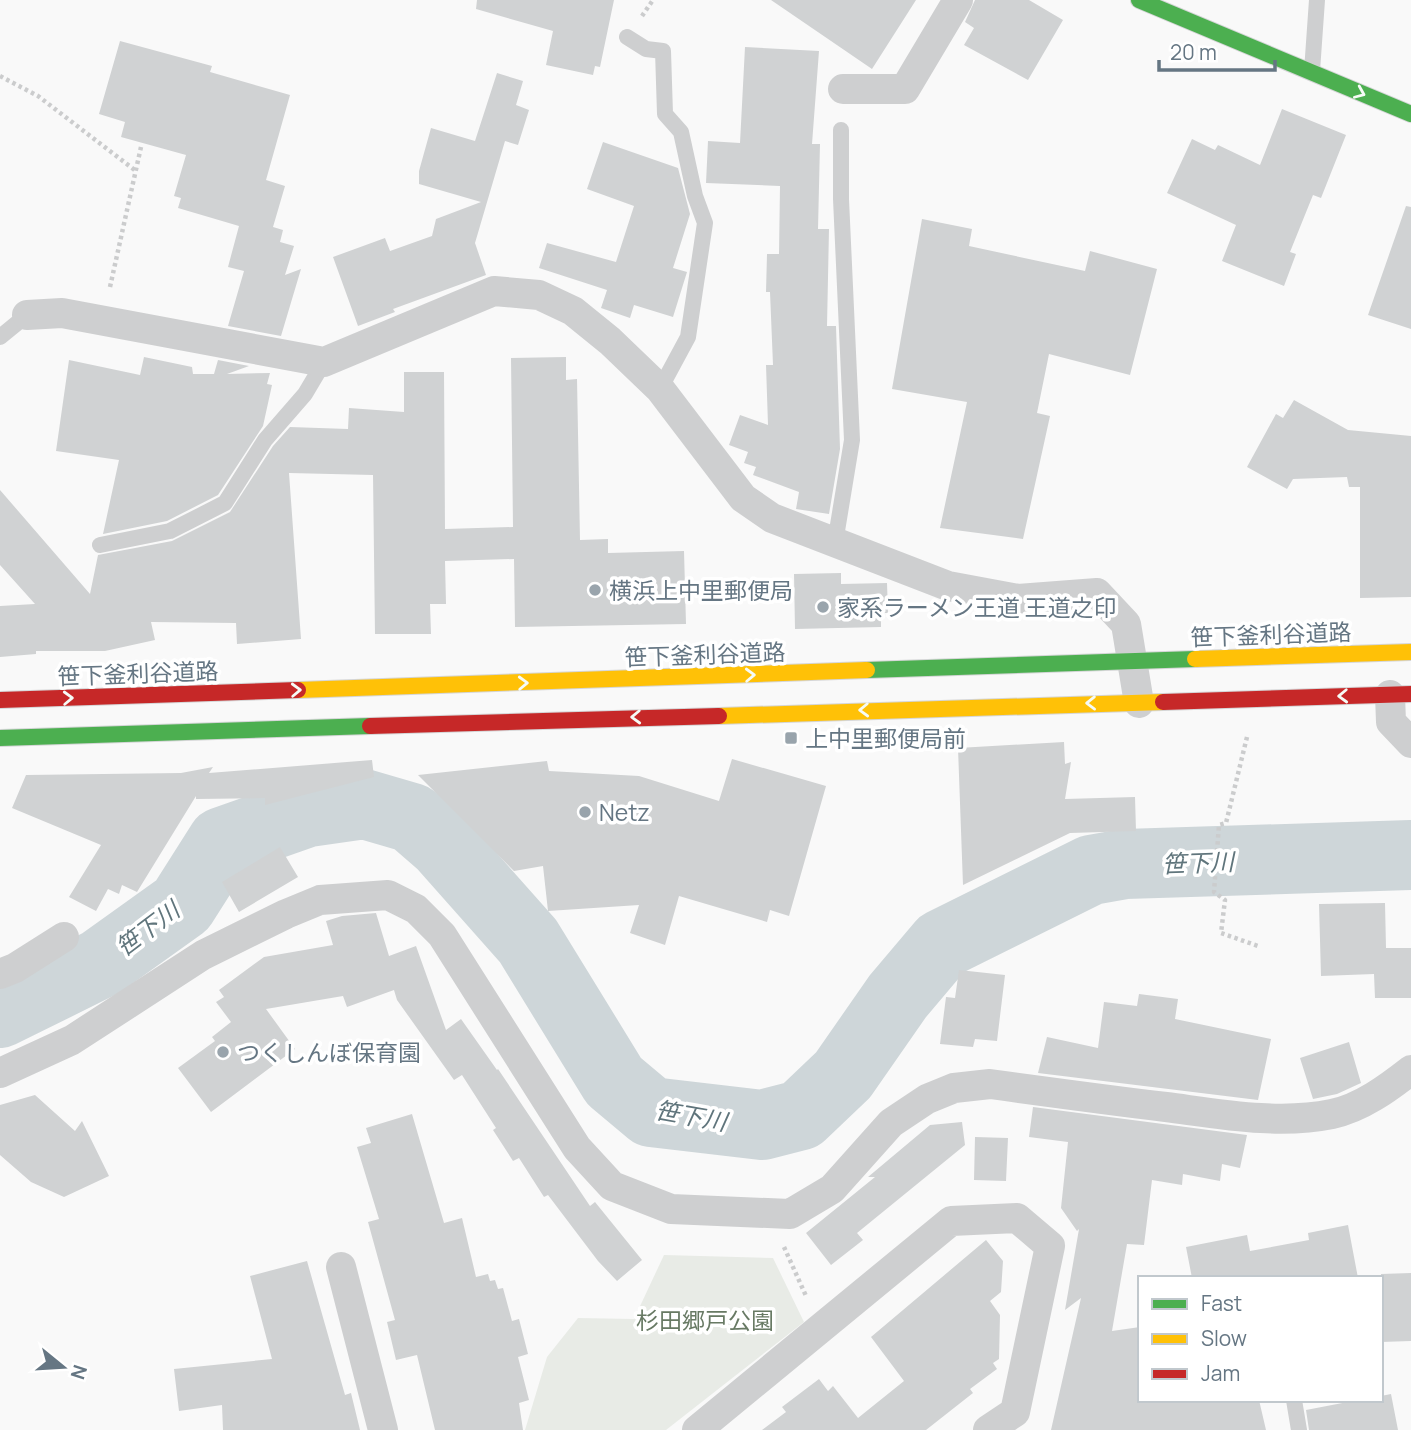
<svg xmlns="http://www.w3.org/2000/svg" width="1411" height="1430" font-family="Manrope,'Noto Sans JP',sans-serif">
  <rect width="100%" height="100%" fill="#f9f9f9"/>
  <path fill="#e8ebe6" d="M664 1255 773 1258 804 1322 666 1430H525L547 1357 578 1318 634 1319Z"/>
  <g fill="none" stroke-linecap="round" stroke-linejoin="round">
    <path stroke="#ced6d9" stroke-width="70" d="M0 1013 101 963 182 905 222 842 308 812 364 804 412 818 442 844 528 941 614 1081 651 1112 762 1125 801 1115 843 1075 898 996 942 944 1091 870 1125 864 1411 855"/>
  </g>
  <path fill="#d0d2d3" d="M477 0H614L600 67 595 66 593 75 546 65 553 31 476 9Z
    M771 0H916L872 69Z
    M975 0H1029L1063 20 1028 80 964 45 974 28 965 22Z
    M120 41 212 66 210 72 290 95 266 180 285 186 273 227 283 230 280 242 294 246 285 275 301 269 281 336 228 326 244 271 228 267 239 226 178 208 181 198 174 196 186 155 121 137 125 122 99 114Z
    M745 47 819 51 812 144H820L818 229H829L827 326H836L840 449 829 514 796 509 799 492 753 475 756 467 744 463 748 452 729 445 740 415 768 425 766 365H773L770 292H766L767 254H779L780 186 706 183 708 141 740 143Z
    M497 73 523 81 516 105 529 110 518 145 505 141 475 243 486 275 393 309 395 312 358 326 333 257 385 238 390 251 432 236 436 219 481 202 419 184V171L431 128 475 141Z
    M1282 109 1346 135 1321 198 1313 195 1290 252 1296 254 1284 286 1222 261 1236 225 1167 193 1192 139 1215 150 1218 145 1260 165Z
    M603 142 678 168 690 214 673 268 687 272 673 317 634 305 630 318 601 308 607 290 539 268 547 243 616 262 634 206 587 189Z
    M1406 206 1411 207V329L1368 315Z
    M922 219 972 229 969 246 1085 271 1090 251 1157 269 1130 375 1049 354 1037 413 1050 416 1023 539 940 528 967 402 892 389Z
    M144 357 192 367 193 374H214L218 360 249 366 227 374 270 373 267 384 272 385 263 426 218 495 167 521 103 534 119 460 56 451 69 360 140 375Z
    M566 357V380L577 379 580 540 608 539V553L684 551 686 624 515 627 514 559 445 561 446 604H430L431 634H375L373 475 289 473 301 639 237 644 236 623 151 622 155 640 105 651H36V654L0 657V606L35 604 0 565V490L90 594 98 555 172 541 230 512 273 446 290 427 348 429 349 408 404 412V372H444L445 529 513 527 511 358Z
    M1294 400 1348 430 1411 436V597L1360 598V487H1349L1347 477 1293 479 1287 489 1247 467 1276 414 1283 418Z
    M841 573V584L887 583 888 613H881V627L795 629 794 574Z
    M1064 742 1065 764 1071 762 1065 799 1135 797 1136 831 1070 833 963 885 958 748Z
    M732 759 826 786 789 916 770 910 767 922 679 896 665 945 630 933 639 905 548 911 543 866 514 871 418 775 547 761 549 771 639 776 719 801Z
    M372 760 374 777 265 805V798L196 799V796L137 892 122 885 119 894 108 889 96 911 69 897 101 845 12 808 26 775 181 773 213 767 209 773Z
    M280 847 298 877 239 912 222 882Z
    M1385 903 1386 948H1411V998H1375L1374 974 1321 976 1319 904Z
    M376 913 389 956 416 946 446 1030 461 1019 497 1070 498 1069 590 1206 595 1202 642 1260 617 1281 598 1261 548 1195 544 1197 519 1158 513 1161 493 1130 496 1128 462 1075 454 1080 397 1000 394 990 347 1007 343 996 266 1009 295 1049 211 1112 178 1068 215 1041 212 1037 231 1022 216 1002 224 997 219 990 264 957 333 945 326 921 342 916Z
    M959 970 1005 975 997 1041 975 1039 973 1047 940 1044 946 997 955 998Z
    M1139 994 1178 999 1175 1019 1271 1039 1258 1100 1038 1073 1047 1037 1098 1048 1104 1002 1137 1006Z
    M1349 1042 1361 1083 1337 1094 1313 1099 1300 1058Z
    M35 1095 75 1131 82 1121 109 1176 64 1197 31 1182 0 1155V1105Z
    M1033 1107 1247 1135 1240 1168 1222 1164 1220 1181 1183 1174 1182 1185 1152 1180 1144 1245 1127 1244 1112 1331 1140 1327V1400H1259L1266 1430H1051L1081 1298 1065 1310 1079 1229 1077 1231 1061 1208 1068 1142 1029 1137Z
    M412 1114 444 1223 462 1218 476 1277 488 1274 490 1281 495 1280 498 1289 503 1288 512 1321 519 1319 528 1354 518 1357 529 1400 519 1403 523 1430H435L417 1355 396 1360 387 1322 395 1320 368 1222 379 1219 357 1147 371 1143 366 1128Z
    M962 1122 965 1145 857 1233 863 1240 831 1265 806 1233 875 1177H868L930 1125Z
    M975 1137 1008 1138 1006 1181 974 1180Z
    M1348 1225 1358 1278H1192L1186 1247 1247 1235 1250 1251 1309 1240 1308 1233Z
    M986 1240 1003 1261 1001 1292 990 1301 1000 1315 999 1359 993 1363 997 1369 970 1389 973 1393 926 1430H762L786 1412 782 1407 819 1379 828 1391 833 1386 858 1418 904 1381 871 1337Z
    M307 1261 345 1395 351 1393 360 1430H223L222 1405 179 1411 174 1369 272 1359 250 1276Z
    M1411 1273V1341L1381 1342V1274Z
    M1391 1394 1398 1430H1309L1306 1410 1358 1400H1381V1396Z"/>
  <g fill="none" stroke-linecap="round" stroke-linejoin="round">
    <defs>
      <path id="fast" d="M1139 0 1411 114
        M867 670 1195 659
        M0 738 370 726"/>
      <path id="slow" d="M1195 659 1411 652
        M298 690 867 670
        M719 716 1163 702"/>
      <path id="jam" d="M0 700 298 690
        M1163 702 1411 694
        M370 726 719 716"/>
    </defs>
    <use href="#fast" stroke="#d5d6d7" stroke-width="18"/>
    <use href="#slow" stroke="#d5d6d7" stroke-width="18"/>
    <use href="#jam" stroke="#d5d6d7" stroke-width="18"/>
    <path stroke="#cbcccd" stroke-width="4.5" stroke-dasharray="3.5 3.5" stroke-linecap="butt" d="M642 16 653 0
      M0 76 38 96 136 171
      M110 287 141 147
      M1247 737 1226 823 1219 825 1214 892 1225 900 1221 933 1258 946
      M784 1247 806 1296"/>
    <path stroke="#cecfd0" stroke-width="16" d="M627 37 646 49 663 51 665 114 681 132 695 196 705 223 688 337 660 389
      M1312 71 1317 0
      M0 337 27 315
      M835 543 852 440 841 199V130
      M100 545 170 531 225 503 265 440 305 394 324 362
      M1294 1400 1299 1430"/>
    <path stroke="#cecfd0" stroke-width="30" d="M843 89H905L958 0
      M27 315 62 313 324 362 494 291 539 295 573 311 610 341 660 389 743 498 772 518 948 586 1018 599 1097 593 1126 624 1139 703
      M1390 695 1391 722 1411 743
      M0 974 15 968 64 937
      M0 1073 72 1040 203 955 286 914 320 900 388 895 416 909 442 935 577 1148 612 1186 671 1209 790 1214 832 1189 891 1123 927 1099 954 1088 990 1084C1049 1092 1108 1100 1166 1107 1220 1114 1278 1125 1332 1114 1361 1108 1388 1088 1411 1070
      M341 1267 383 1430
      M697 1430 951 1221 1017 1218 1050 1246 1015 1412 988 1430"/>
    <use href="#fast" stroke="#4caf50" stroke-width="16"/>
    <use href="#slow" stroke="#ffc107" stroke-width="16"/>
    <use href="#jam" stroke="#c62828" stroke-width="16"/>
  </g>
  <defs><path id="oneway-chevron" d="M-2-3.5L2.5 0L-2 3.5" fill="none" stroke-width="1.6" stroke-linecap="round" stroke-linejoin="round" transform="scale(1.75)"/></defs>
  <g stroke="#f6fbf6">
    <use href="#oneway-chevron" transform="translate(1360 93) rotate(23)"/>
    <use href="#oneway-chevron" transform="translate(750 675) rotate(-2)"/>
    <use href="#oneway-chevron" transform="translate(523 683) rotate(-2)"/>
    <use href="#oneway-chevron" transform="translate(296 690) rotate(-2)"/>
    <use href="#oneway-chevron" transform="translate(1343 696) rotate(178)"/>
    <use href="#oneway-chevron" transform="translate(68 698) rotate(-2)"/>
    <use href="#oneway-chevron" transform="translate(1091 703) rotate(179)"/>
    <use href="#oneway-chevron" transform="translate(864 710) rotate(178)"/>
    <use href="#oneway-chevron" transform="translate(636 717) rotate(178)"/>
  </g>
  <g fill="#99a4ac" stroke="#fff" stroke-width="2.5">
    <circle cx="595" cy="590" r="7"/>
    <circle cx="823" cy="607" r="7"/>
    <rect x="784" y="731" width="14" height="14" rx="3.5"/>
    <circle cx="585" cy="812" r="7"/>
    <circle cx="223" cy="1052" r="7"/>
  </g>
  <g text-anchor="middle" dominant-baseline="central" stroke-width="7" stroke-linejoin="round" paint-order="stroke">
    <g font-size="23" fill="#657683" stroke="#fff" text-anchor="start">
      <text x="609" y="590">横浜上中里郵便局</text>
      <text x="837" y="607">家系ラーメン王道 王道之印</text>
      <text x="805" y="738">上中里郵便局前</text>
      <text x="599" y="812">Netz</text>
      <text x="237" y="1052">つくしんぼ保育園</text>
    </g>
    <g font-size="23" fill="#657683" stroke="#fff">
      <text transform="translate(1271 634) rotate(-2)">笹下釜利谷道路</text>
      <text transform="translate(705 654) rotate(-2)">笹下釜利谷道路</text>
      <text transform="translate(138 673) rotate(-2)">笹下釜利谷道路</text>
    </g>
    <g font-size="23" fill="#687a64" stroke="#fff">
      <text x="705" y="1320">杉田郷戸公園</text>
    </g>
    <g font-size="24" font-style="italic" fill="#60757c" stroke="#fff">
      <text transform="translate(1198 862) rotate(-2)">笹下川</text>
      <text transform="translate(147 928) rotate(-37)">笹下川</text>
      <text transform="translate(691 1115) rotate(10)">笹下川</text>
    </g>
  </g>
  <rect x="1138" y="1276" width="245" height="126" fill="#ffffff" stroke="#c1c8cd" stroke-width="2"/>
  <rect x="1152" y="1299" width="35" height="10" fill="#4caf50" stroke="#c1c8cd" stroke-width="2"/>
  <text x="1201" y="1311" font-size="21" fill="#657683">Fast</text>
  <rect x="1152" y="1334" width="35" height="10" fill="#ffc107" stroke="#c1c8cd" stroke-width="2"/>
  <text x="1201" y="1346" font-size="21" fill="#657683">Slow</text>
  <rect x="1152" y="1369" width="35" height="10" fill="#c62828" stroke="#c1c8cd" stroke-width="2"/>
  <text x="1201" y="1381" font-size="21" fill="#657683">Jam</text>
  <g transform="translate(63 1367) rotate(108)" stroke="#ffffff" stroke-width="5" paint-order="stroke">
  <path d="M0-5L12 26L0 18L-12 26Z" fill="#657683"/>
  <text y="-10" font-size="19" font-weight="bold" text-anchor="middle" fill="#657683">N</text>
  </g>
  <path d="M1159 60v10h116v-10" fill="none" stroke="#657683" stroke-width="3.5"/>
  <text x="1170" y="60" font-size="21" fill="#657683" stroke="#ffffff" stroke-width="5" paint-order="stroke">20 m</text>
</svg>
